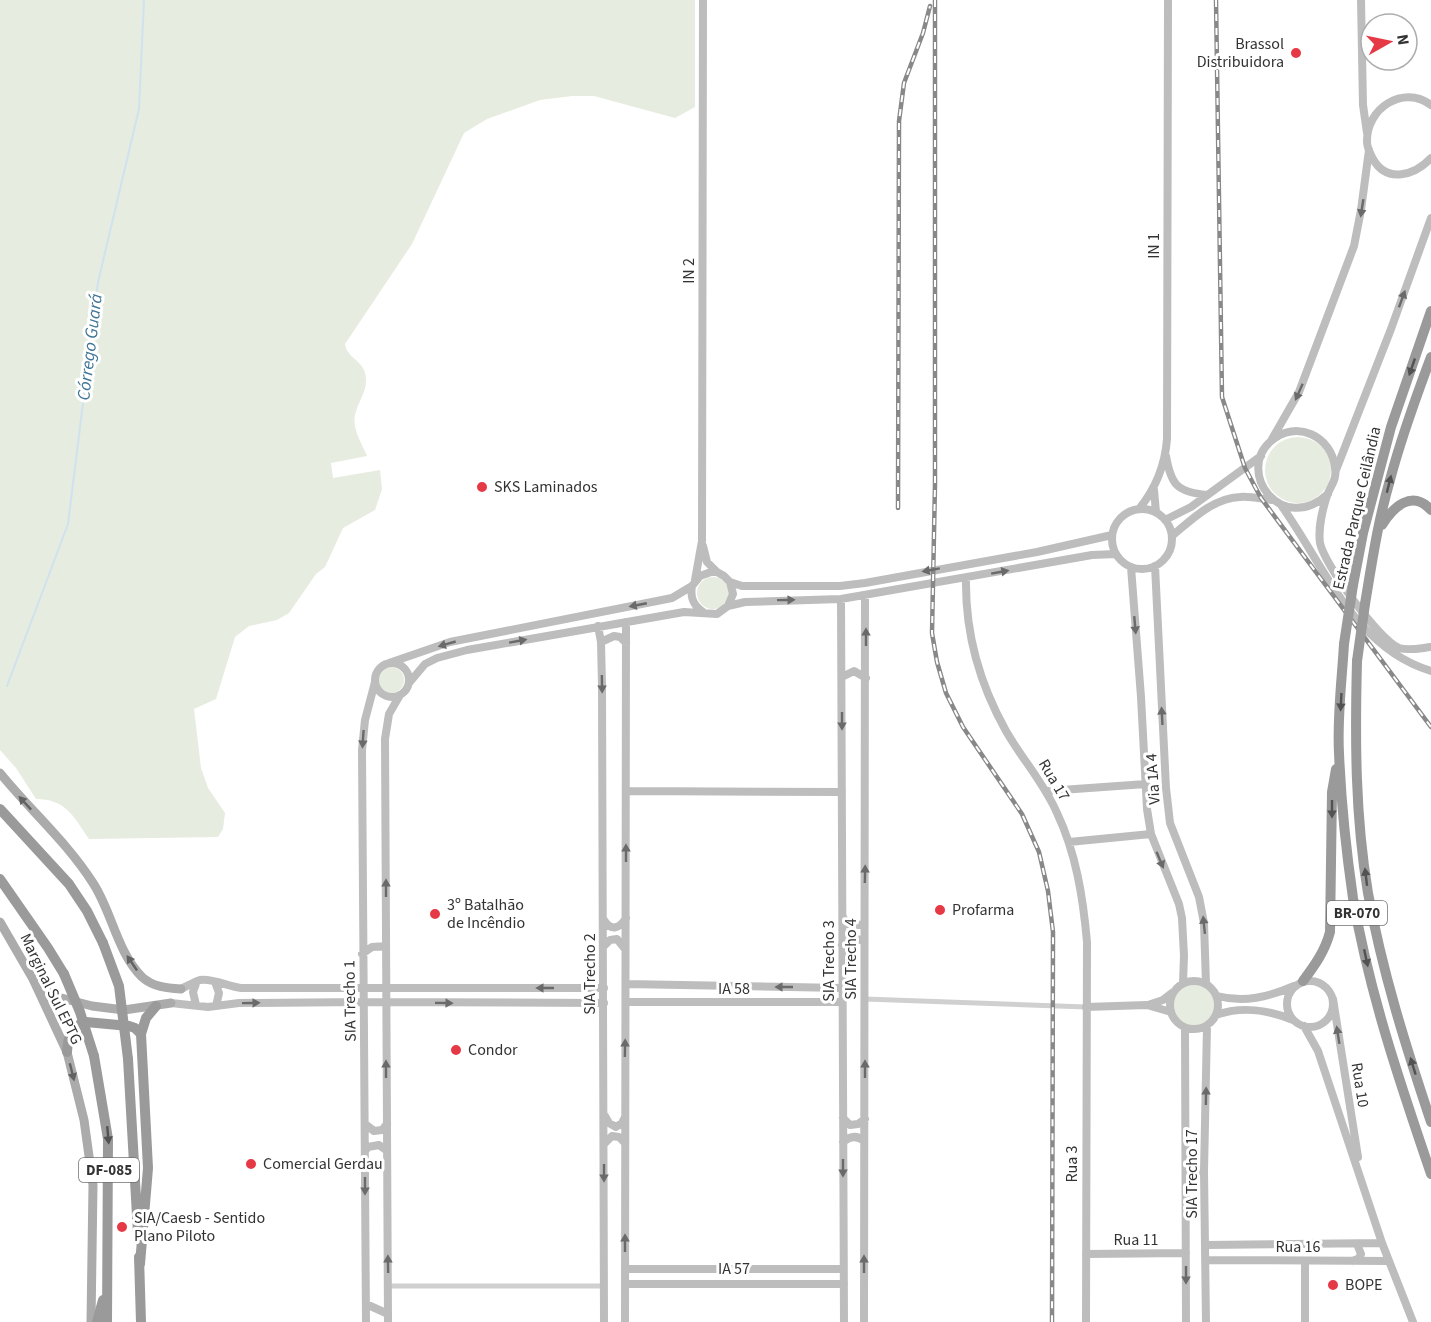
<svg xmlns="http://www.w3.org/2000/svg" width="1431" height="1322" font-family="'Source Sans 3',sans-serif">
  <rect width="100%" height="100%" fill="#fff"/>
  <path fill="#e6ecdf" d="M0 0H695V107L675 118 594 96H572L540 100 487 119 464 133 412 244 345 344C347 357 359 359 364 370 371 388 358 400 355 415 352 429 362 444 367 456L331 463 333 478 380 470 382 489 375 510 343 528 325 567 316 574 289 613 277 620 249 626 235 637 216 699 194 709 201 768 208 788 225 813 223 829 218 837 89 839C74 817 66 799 36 799L16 768 0 750Z
    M1265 470a33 33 0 1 1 66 0a33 33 0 1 1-66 0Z
    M697 593a16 16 0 1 1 32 0a16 16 0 1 1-32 0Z
    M378 680a13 13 0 1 1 26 0a13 13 0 1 1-26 0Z
    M1173 1005a21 21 0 1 1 42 0a21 21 0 1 1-42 0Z"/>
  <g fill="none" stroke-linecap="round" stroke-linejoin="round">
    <path stroke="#cfe2ee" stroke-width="2" d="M7 686 68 524 98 282 139 109 144 0"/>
    <path stroke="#d0d0d0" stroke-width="5" d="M865 999 1086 1007
      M388 1286H604"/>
    <path stroke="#bdbdbd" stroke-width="8" d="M1361 0 1363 105 1367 133
      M1431 105C1404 84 1366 108 1367 142 1367 148 1370 153 1373 159 1387 184 1415 175 1431 158
      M1272 439 1299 392 1354 246 1361 210 1369 150
      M1166 456C1171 485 1177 492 1207 495
      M1336 470 1391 329 1431 218
      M1154 490 1156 512
      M1328 494C1282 536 1235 472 1271 441 1296 419 1332 436 1335 468 1337 478 1332 484 1328 493 1323 507 1318 528 1320 543 1324 564 1379 640 1399 648 1409 651 1421 648 1431 647
      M1281 505C1324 565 1354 648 1431 671
      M1139 509C1156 488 1165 466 1167 439L1168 0
      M1112 539a30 30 0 1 1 60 0a30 30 0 1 1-60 0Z
      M1165 520 1191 507 1261 456
      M1172 536C1191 520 1213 498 1240 497 1250 496 1262 499 1272 500
      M703 546 707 562 717 572
      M1155 566 1166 788 1170 823 1199 897 1204 923 1206 984
      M1131 567 1141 697 1147 809 1151 834 1179 904 1182 918 1184 956 1183 983
      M966 578C965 633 979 683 1006 731 1022 759 1044 783 1057 813 1076 853 1083 897 1087 942L1086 1322
      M695 580 702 541 703 0
      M692 586C690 597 693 605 703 612
      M841 599 844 1322
      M728 606 733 594 730 582
      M598 626 601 642 602 685 604 1322
      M601 642 614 636 620 637 626 643
      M375 680a17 17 0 1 1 34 0a17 17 0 1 1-34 0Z
      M389 663 450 642 672 598 692 586 700 576 711 572H717L724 576 730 582 742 586H840L865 583 1037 552 1112 535
      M842 677 854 671 866 678
      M409 683 425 664 437 658 467 650 684 612 717 614 728 606 745 602 841 599 1092 555 1116 554
      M626 791 842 792
      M1047 791 1146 784
      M1069 842 1151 834
      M843 917 846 923 852 926 864 924
      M604 920C611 932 620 928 626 918
      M842 945C849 937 855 936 864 942
      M604 946 610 940 617 939 625 949
      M362 954 372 947 386 946
      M1287 1004a23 23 0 1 1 46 0a23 23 0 1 1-46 0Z
      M1170 1005a24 24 0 1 1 48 0a24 24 0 1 1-48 0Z
      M215 982 219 993 216 1006
      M626 984 842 988
      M181 989C187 986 194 982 200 980 213 978 229 987 241 988H604
      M1217 996C1244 1003 1269 997 1294 986
      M1333 999 1358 1157
      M626 1002H842
      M171 1003 208 1007 239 1003 363 1002 604 1003
      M196 1005 193 992 197 981
      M1148 1005 1163 1000 1172 993
      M1086 1007 1147 1005 1171 1012
      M1216 1015C1241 1006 1269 1010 1293 1020
      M1304 1026 1318 1051 1382 1243 1413 1322
      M1185 1028 1186 1322
      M605 1116 609 1123 616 1127 622 1123 625 1117
      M843 1118 850 1125 858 1124 865 1119
      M365 1124 374 1131 382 1130 387 1124
      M843 1142C850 1136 857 1135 864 1141
      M604 1144 612 1136 619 1137 625 1143
      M365 1151 368 1147 379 1145 386 1150
      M1186 1172 1204 1171
      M1206 1245 1382 1243
      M1086 1254 1186 1253
      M1206 1260 1389 1261
      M1305 1261V1322
      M1353 1261 1359 1258 1361 1254 1357 1244
      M625 1269H843
      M625 1284H844
      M366 1304 388 1314
      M366 1322 362 750 365 720 375 682
      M388 1322 385 739 389 714 400 695
      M625 1322 626 622
      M864 1322 865 596
      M1206 1322 1204 1171 1207 1026"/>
    <path stroke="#ababab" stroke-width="9" d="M0 773C30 810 67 842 93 883 112 912 117 952 142 977 153 987 167 988 181 989
      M0 922 33 979 67 1052 84 1120 93 1185 91 1322
      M37 983 54 996 92 1006 124 1010 171 1003"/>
    <path stroke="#9a9a9a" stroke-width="10" d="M1382 525C1393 507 1412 489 1431 510
      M1353 585 1363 533 1391 427 1431 311
      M1365 604C1372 562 1378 521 1390 480 1401 438 1416 397 1431 357
      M1344 644C1342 679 1337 717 1339 753 1341 801 1346 850 1353 898 1369 992 1400 1083 1431 1174
      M1357 661C1355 738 1355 816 1368 893 1382 971 1406 1047 1431 1122
      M0 809 69 884 87 911 103 943
      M0 879 48 948 64 974
      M1303 981C1315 965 1325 951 1330 932L1332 792 1336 769
      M67 1052C68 1037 70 1027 86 1022L129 1026 135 1028 141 1034
      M94 1056 108 1139 107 1322
      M128 1059 138 1233
      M139 1257 141 1322
      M140 1264 148 1168 141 1034 146 1018 156 1006
      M97 1322 103 1300"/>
    <defs>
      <path id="rail" d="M935 0V484L932 633 937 662 946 693 963 727 1022 814 1039 852 1048 891 1053 932 1052 1322
        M1216 0 1222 397 1245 468 1261 498 1431 727
        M898 508 899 121 904 83 923 33 930 6"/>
    </defs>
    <use href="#rail" stroke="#888" stroke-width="4.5"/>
    <use href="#rail" stroke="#fff" stroke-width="2" stroke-dasharray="7" stroke-linecap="butt"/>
    <path stroke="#9a9a9a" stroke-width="10" d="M1344 644 1353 585
      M1357 661 1365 604
      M103 943 119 986 128 1059
      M64 974 80 1012 94 1056"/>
  </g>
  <defs><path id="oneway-solid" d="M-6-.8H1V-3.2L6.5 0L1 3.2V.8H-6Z" transform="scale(1.5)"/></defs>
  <g fill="#6a6a6a">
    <use href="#oneway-solid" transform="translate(1362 208) rotate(99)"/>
    <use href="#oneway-solid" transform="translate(1402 299) rotate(-70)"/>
    <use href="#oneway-solid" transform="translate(1299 392) rotate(114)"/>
    <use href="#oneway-solid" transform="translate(931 570) rotate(170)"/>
    <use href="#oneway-solid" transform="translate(1000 572) rotate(-10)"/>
    <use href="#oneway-solid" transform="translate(786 600) rotate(-1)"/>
    <use href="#oneway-solid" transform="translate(638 605) rotate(169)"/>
    <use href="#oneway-solid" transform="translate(1135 625) rotate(85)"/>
    <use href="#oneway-solid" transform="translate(866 637) rotate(-90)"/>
    <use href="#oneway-solid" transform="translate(518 641) rotate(-10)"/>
    <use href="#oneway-solid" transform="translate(447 644) rotate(164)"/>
    <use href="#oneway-solid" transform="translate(602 684) rotate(89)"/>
    <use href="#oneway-solid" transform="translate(1162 716) rotate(-93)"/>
    <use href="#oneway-solid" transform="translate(842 721) rotate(90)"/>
    <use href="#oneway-solid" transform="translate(363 739) rotate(94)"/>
    <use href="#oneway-solid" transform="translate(626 853) rotate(-90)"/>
    <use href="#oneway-solid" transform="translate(1160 860) rotate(67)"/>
    <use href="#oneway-solid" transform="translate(865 874) rotate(-89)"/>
    <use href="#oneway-solid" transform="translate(386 888) rotate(-90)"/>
    <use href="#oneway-solid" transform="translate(1204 925) rotate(-96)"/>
    <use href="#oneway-solid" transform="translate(784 987) rotate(-180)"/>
    <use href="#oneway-solid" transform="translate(545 988) rotate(-180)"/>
    <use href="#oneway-solid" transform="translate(251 1003) rotate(-1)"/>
    <use href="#oneway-solid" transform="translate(444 1003) rotate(1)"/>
    <use href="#oneway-solid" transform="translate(1338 1035) rotate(-99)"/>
    <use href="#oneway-solid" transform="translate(625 1048) rotate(-89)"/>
    <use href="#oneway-solid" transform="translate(386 1069) rotate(-90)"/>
    <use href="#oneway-solid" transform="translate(865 1069) rotate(-90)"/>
    <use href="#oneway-solid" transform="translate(1206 1096) rotate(-89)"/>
    <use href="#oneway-solid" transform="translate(843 1168) rotate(90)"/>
    <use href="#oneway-solid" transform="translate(604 1173) rotate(90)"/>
    <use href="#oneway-solid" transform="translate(365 1186) rotate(90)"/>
    <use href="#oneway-solid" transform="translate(625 1243) rotate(-90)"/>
    <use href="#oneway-solid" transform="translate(388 1264) rotate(-91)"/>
    <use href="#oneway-solid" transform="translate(864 1264) rotate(-90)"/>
    <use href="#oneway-solid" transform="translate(1186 1275) rotate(90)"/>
  </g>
  <g fill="#525252">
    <use href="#oneway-solid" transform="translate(1412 367) rotate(109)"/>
    <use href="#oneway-solid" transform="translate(1389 484) rotate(-76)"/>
    <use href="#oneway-solid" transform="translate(1341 702) rotate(93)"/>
    <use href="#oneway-solid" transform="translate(1332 809) rotate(90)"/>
    <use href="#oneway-solid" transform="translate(1366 877) rotate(-97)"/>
    <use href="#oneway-solid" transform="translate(1366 958) rotate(78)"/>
    <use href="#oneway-solid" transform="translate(1413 1066) rotate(-107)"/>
    <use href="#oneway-solid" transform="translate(108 1135) rotate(85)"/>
  </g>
  <g fill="#636363">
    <use href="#oneway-solid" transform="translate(25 803) rotate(-133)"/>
    <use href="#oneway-solid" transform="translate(132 963) rotate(-124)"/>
    <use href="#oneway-solid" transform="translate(72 1072) rotate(76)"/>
  </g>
  <g fill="#e63946" stroke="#fff" stroke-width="2">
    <circle cx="1296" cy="53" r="6"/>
    <circle cx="482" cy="487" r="6"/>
    <circle cx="940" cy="910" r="6"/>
    <circle cx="435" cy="914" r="6"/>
    <circle cx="456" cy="1050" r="6"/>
    <circle cx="251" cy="1164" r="6"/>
    <circle cx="122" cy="1227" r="6"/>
    <circle cx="1333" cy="1285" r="6"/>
  </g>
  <g text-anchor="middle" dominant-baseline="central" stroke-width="6" stroke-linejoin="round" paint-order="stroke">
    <g fill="#fff" stroke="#707070" stroke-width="1.5">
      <rect x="1327" y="901" width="60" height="24" rx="4.5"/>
      <rect x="79" y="1158" width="60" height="24" rx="4.5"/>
    </g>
    <g font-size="15" font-weight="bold" fill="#333">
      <text x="1357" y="913">BR-070</text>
      <text x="109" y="1170">DF-085</text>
    </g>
    <g font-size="16" fill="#333" stroke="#fff" text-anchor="start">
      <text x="1284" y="44" text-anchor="end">Brassol<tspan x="1284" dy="18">Distribuidora</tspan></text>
      <text x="494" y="487">SKS Laminados</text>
      <text x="447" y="905">3º Batalhão<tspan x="447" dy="18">de Incêndio</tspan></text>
      <text x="952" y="910">Profarma</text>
      <text x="468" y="1050">Condor</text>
      <text x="263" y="1164">Comercial Gerdau</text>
      <text x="134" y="1218">SIA/Caesb - Sentido<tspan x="134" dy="18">Plano Piloto</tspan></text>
      <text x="1345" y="1285">BOPE</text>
    </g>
    <g font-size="16" fill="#333" stroke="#fff">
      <text transform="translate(1154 246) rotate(-90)">IN 1</text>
      <text transform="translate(689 271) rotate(-90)">IN 2</text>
      <text transform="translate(1357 508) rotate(-77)">Estrada Parque Ceilândia</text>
      <text transform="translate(1153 779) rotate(-94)">Via 1A 4</text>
      <text transform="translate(1054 780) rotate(59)">Rua 17</text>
      <text transform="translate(851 959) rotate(-90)">SIA Trecho 4</text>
      <text transform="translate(829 961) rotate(-90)">SIA Trecho 3</text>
      <text transform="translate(590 974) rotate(-90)">SIA Trecho 2</text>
      <text transform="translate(51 989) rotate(64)">Marginal Sul EPTG</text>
      <text x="734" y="989">IA 58</text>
      <text transform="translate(350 1001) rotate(-91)">SIA Trecho 1</text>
      <text transform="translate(1360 1085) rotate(81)">Rua 10</text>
      <text transform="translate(1072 1164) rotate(-90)">Rua 3</text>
      <text transform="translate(1192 1174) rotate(-90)">SIA Trecho 17</text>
      <text x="1136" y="1240">Rua 11</text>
      <text x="1298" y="1247">Rua 16</text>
      <text x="734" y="1269">IA 57</text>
    </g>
    <g font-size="18" font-style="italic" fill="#3f7597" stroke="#fff">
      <text transform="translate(90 347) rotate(-83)">Córrego Guará</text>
    </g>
  </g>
  <g transform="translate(1389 42) rotate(81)"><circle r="28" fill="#ffffff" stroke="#adadad" stroke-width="1.5"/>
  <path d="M0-4.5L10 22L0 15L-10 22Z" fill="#e63946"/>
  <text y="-9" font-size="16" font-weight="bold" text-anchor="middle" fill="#333333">N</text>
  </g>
</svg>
